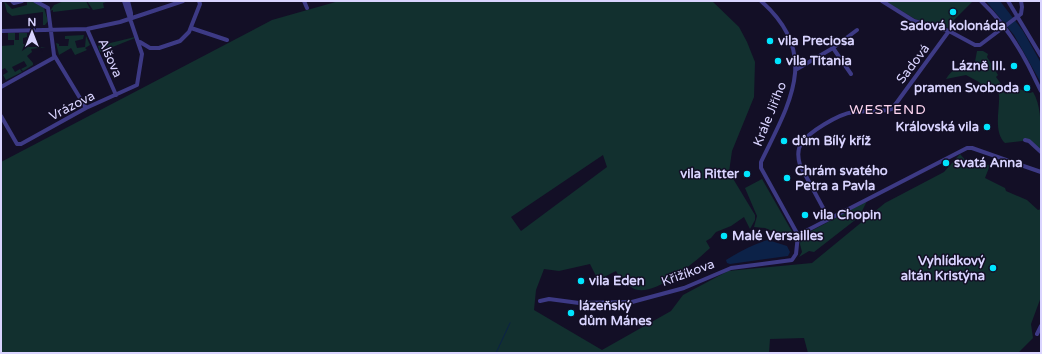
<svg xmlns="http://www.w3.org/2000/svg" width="1042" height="354" font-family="'Varela Round',sans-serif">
  <rect width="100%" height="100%" fill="#130f26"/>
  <path fill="#12302f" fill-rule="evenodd" d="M4 1 12 9 27 5V1H32L44 8 48 21 45 25H43V12L12 16 7 12Z
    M64 1H86L90 9 86 8 53 12V10L50 11 54 5Z
    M87 1H106V2L103 3 104 8 93 10Z
    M339 1H712L739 27 747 42 755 62 754 97 732 151 729 172 755 215V220L750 229 744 217 731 226 716 232 711 238 706 241 710 248C696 261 650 302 631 287 628 285 626 282 625 279L621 280 616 271 598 280 590 264 559 271 544 269 536 290 534 310 602 350 671 311 683 295 728 271 812 263 885 203 944 172 960 154 968 163 990 165 985 178 1005 188 1006 191 1027 200 1038 210 1041 209V297L1031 324 1033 338 1018 353H808L804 338 770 339 769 353H1V162L272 20ZM603 155 607 167 521 231 511 217Z
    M885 1H973L954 20 948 28 915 19Z
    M8 33H15V40H19V33H27V37L23 38V44H27L28 47H46L31 49 32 52 27 56 33 63V65L23 71 21 69 27 66 24 61 12 67 15 72 20 69 22 72 6 80 3 75 8 72 5 68 1 70V46L14 45V40H8Z
    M84 35 83 39 75 41 77 48 85 47 86 36 90 45 85 48 87 50 75 55 71 48 59 55 56 43 59 44V46H68L69 39H65V36Z
    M135 37V38L100 52 98 46Z
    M977 51H983L988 54 987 57 998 75 996 77 1007 92 1017 88 1030 93 1033 92C1042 106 1041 132 1041 150L1030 140 1005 143C993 132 1000 109 999 95 999 93 996 89 995 87H984L979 82 966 75 946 79C954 66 960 67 974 67Z
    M762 179 794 235 789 238 765 228 754 227 757 216 745 188Z
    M867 201 859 217 814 252 809 251 799 257 802 252 800 244 802 236Z"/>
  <path fill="#0c2248" d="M986 1H1000L1023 31 1041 63V83L1014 35Z
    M768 240 787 246 790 252 788 256 730 264 727 263 726 260C739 252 753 244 768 240Z"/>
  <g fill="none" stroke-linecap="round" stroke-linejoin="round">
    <path stroke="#0c2248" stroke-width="1" d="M496 353 510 323"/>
    <path stroke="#3d3a85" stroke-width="4" d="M12 1 14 3 22 1
      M35 1 48 8 54 55 86 108
      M128 1 131 13V18
      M304 1 307 8
      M761 1C821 54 790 102 761 162V168L798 235
      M882 1 914 21 949 31 975 45H980L1021 14 1022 7 1021 1
      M981 1C1000 19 1015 40 1027 63 1032 72 1036 82 1041 91
      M1008 1 1041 56
      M191 28 227 40
      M87 29 116 95
      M1 31 87 29 120 22 183 1
      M140 42 150 48H159L180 41 189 32 200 4 199 1
      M833 48 851 74
      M797 69 833 48 857 30
      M1 87 55 57
      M1 116 17 144H21L86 108 137 85 142 54 124 1
      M1025 140 1029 141 1041 152
      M829 219 800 165C798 158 797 150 801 144 808 132 839 114 853 112 862 110 886 112 892 109L949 31
      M798 235 967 148H972L1041 172
      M540 301 549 299 579 303 632 302 684 288 731 268 792 260 796 254 798 235
      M1037 334 1041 326"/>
  </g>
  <g fill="#00e5ff" stroke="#130f26" stroke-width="1.5">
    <circle cx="953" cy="12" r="4"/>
    <circle cx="770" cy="41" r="4"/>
    <circle cx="778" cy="61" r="4"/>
    <circle cx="1014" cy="66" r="4"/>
    <circle cx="1027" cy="88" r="4"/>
    <circle cx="987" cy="127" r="4"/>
    <circle cx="784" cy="141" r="4"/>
    <circle cx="946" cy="163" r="4"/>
    <circle cx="747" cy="174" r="4"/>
    <circle cx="787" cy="178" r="4"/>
    <circle cx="805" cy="215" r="4"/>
    <circle cx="724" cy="236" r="4"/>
    <circle cx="993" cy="268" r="4"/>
    <circle cx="581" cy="281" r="4"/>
    <circle cx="571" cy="313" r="4"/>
  </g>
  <g text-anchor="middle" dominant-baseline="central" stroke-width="3" stroke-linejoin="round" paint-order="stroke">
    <g font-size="13" font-weight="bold" fill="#d9d4ff" stroke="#130f26" text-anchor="start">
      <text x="953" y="26" text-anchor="middle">Sadová kolonáda</text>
      <text x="778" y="41">vila Preciosa</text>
      <text x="786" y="61">vila Titania</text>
      <text x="1006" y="66" text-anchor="end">Lázně III.</text>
      <text x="1019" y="88" text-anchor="end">pramen Svoboda</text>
      <text x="979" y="127" text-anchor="end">Královská vila</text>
      <text x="792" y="141">dům Bílý kříž</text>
      <text x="954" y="163">svatá Anna</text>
      <text x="795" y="171">Chrám svatého<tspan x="795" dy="15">Petra a Pavla</tspan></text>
      <text x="739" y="174" text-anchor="end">vila Ritter</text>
      <text x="813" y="215">vila Chopin</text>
      <text x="732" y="236">Malé Versailles</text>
      <text x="985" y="261" text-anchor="end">Vyhlídkový<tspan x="985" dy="15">altán Kristýna</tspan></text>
      <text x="589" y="281">vila Eden</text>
      <text x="579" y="306">lázeňský<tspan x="579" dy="15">dům Mánes</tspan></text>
    </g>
    <g font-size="13" fill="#d9d4ff" stroke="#130f26">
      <text transform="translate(110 58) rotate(66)">Alšova</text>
      <text transform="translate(913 64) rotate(-53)">Sadová</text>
      <text transform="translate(72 106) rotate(-27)">Vrázova</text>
      <text transform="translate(770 114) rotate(-68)">Krále Jiřího</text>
      <text transform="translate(688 273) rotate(-20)">Křižíkova</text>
    </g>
    <g font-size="14" letter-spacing="1" fill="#ffd6f0" stroke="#130f26">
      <text x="888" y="109">WESTEND</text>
    </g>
  </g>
  <rect width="1042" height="354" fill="none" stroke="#d9d4ff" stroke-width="4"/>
  <g transform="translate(32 32)" stroke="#130f26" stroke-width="3" paint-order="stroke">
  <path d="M0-3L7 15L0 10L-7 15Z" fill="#d9d4ff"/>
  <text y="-6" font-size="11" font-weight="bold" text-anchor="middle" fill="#d9d4ff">N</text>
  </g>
</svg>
